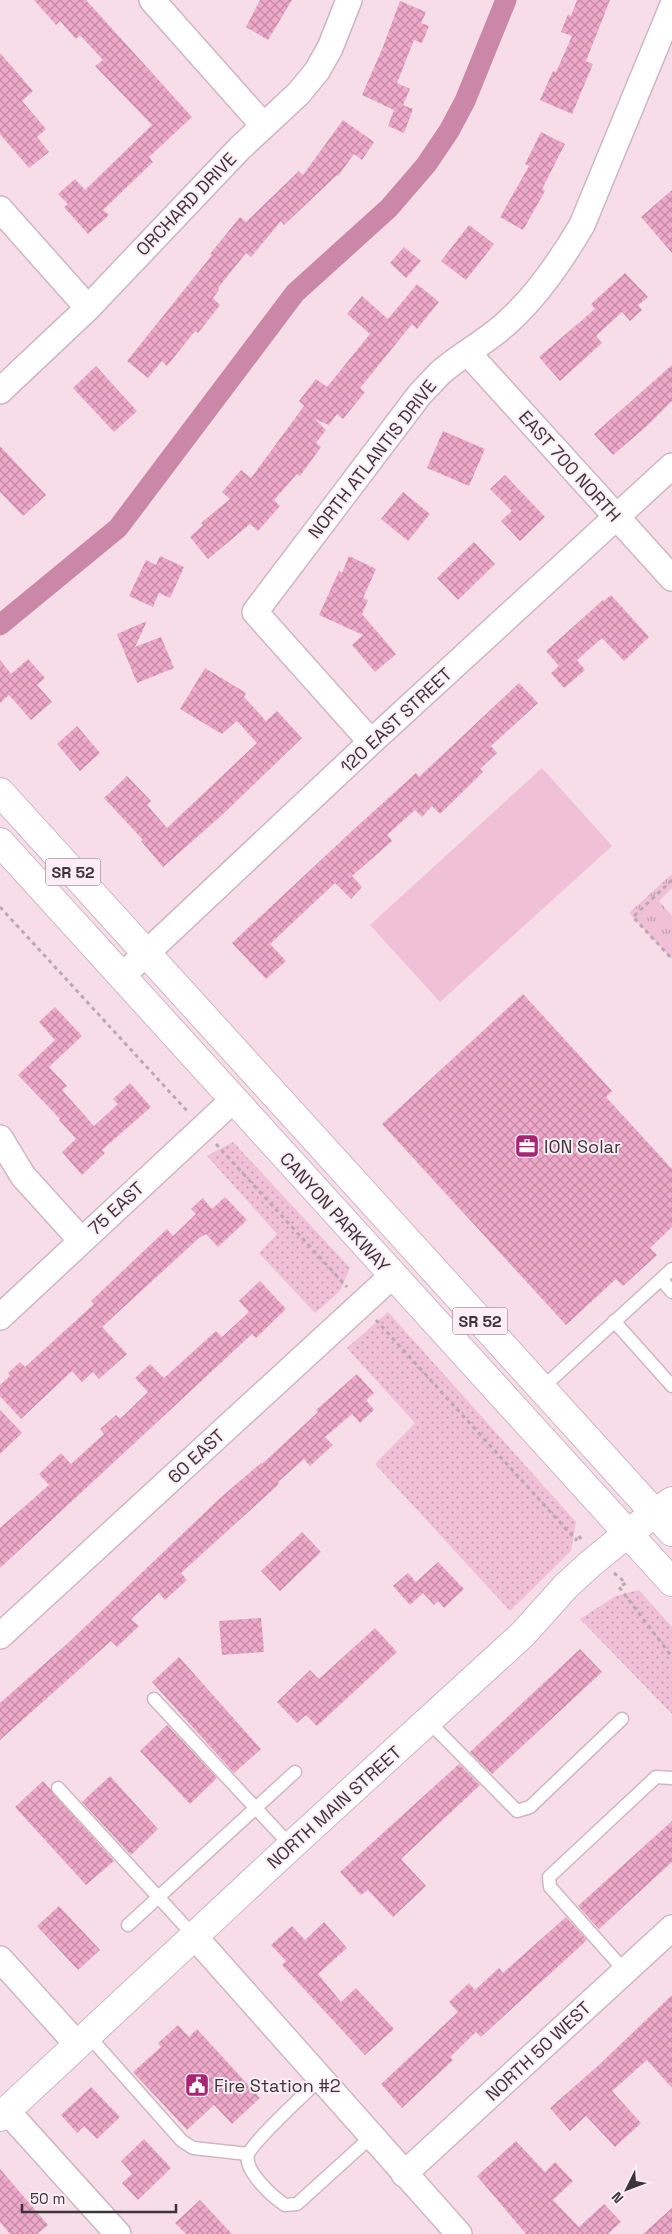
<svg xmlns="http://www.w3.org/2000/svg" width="672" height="2234" font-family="'Space Grotesk',sans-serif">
  <defs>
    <pattern id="grass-tufts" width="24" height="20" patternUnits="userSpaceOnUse" patternTransform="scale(1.25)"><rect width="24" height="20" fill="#efc0d6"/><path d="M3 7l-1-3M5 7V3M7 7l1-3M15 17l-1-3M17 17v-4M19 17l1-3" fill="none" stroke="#c39daf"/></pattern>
    <pattern id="park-dots" width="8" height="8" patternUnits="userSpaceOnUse" patternTransform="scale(1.25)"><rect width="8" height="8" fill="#efc0d6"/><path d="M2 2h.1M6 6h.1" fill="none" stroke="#c39daf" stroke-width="1.8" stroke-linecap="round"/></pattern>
    <pattern id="building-cross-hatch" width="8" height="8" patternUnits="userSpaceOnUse" patternTransform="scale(1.25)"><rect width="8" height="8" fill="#eea8ca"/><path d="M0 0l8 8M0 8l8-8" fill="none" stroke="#c28aa5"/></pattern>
  </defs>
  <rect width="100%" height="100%" fill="#f6dde8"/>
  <path fill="url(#grass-tufts)" d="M672 874V888L659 901 672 916V959L629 913Z"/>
  <path fill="url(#park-dots)" d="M233 1142 350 1268 340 1291 315 1313 259 1253 277 1234 207 1156Z
    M388 1312 576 1522 571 1551 510 1611 375 1464 415 1423 347 1348Z
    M639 1590 672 1627V1714L580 1619 616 1596Z"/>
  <path fill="#efc0d6" d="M542 768 612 846 440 1002 370 925Z"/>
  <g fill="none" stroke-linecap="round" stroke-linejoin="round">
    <path stroke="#ca87a8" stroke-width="21" d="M0 625 118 528 295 293 389 208 426 165 449 131 465 101 506 0"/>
  </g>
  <path fill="url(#building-cross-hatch)" d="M34 0H86L192 117 149 157 153 162 103 210 109 215 88 234 64 207 68 204 58 194 75 179 85 190 152 125 95 66 103 60 80 35 76 39 60 21 56 25Z
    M260 0H292L268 40 246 27Z
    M577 0H610L586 61 593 64 572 114 540 100 553 71 556 72 572 36 561 32 568 14 571 16Z
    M400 1 426 12 421 23 429 26 422 43 414 40 397 83 410 89 403 105 413 109 404 133 388 126 394 110 362 95 383 47Z
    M0 53 33 91 22 101 46 129 37 137 49 152 29 168 0 134Z
    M343 120 374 142 362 160 354 154 338 176 337 175 284 225 281 221 251 257 246 253 218 288 219 290 213 298 220 305 198 333 195 331 167 366 162 361 148 378 127 361 212 255 210 254 240 217 246 222 299 171 303 175Z
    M541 132 565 144 542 189 545 191 523 230 500 217 529 166 525 164Z
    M672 190V253L641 217Z
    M469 225 494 244 466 280 441 261Z
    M404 247 421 261 406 278 390 263Z
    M625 273 648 297 638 305 642 310 630 321 622 312 596 336 602 343 560 381 539 357 595 309 591 304Z
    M417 284 439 302 417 329 412 324 360 388 365 392 343 419 337 414 329 425 315 419 326 430 316 443 321 447 300 476 297 474 274 500 280 506 258 531 250 524 208 559 190 537 203 525 201 523 230 499 222 492 241 470 251 478 304 406 299 401 316 379 327 387 370 334 347 314 362 296 388 319Z
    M672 365V401L648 425 613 455 594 434Z
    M96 366 137 411 114 432 73 388Z
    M443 431 485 449 469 486 427 468Z
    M0 446 46 495 23 516 0 492Z
    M505 475 545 517 520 541 501 521 512 511 490 489Z
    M403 492 430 514 408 541 381 519Z
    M474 542 495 564 458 600 437 578Z
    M160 556 184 567 170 598 159 593 153 607 129 596 146 560 156 565Z
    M349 556 376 569 363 598 368 600 362 614 396 654 375 672 352 645 363 635 319 615 339 571 342 573Z
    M611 595 649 637 624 661 602 638 577 660 585 670 564 688 551 673 559 666 546 651 603 600 604 601Z
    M147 621 135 647 161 637 174 668 137 683 117 634Z
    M28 659 45 678 37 685 52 702 31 720 9 695 0 703V660L11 674Z
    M205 668 246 693 244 697 266 721 277 711 302 738 222 815 163 867 141 841 143 840 104 798 127 776 151 801 147 805 167 828 257 743 237 721 222 734 180 709Z
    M519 683 538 703 491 746 497 753 480 769 483 772 440 814 432 806 422 817 415 810 387 835 392 841 352 876 362 887 351 899 335 883 270 944 286 961 266 979 232 943 352 831 416 773 419 777Z
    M77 726 100 753 80 771 57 744Z
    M523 994 612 1091 606 1097 672 1169V1227L650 1248 657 1255 623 1286 616 1279 566 1325 382 1124Z
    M55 1007 82 1036 49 1067 67 1086 62 1090 94 1126 118 1104 113 1099 130 1083 151 1107 102 1150 105 1153 82 1175 62 1152 76 1139 59 1120 60 1119 18 1075 55 1040 39 1022Z
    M225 1197 247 1220 218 1247 206 1234 199 1238 102 1327 127 1354 99 1379 93 1372 82 1382 72 1371 21 1419 0 1396V1385L10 1376 8 1373 20 1362 25 1367 94 1304 91 1301 167 1229 173 1236 196 1214 191 1209 203 1198 212 1209Z
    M260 1281 286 1309 256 1338 252 1334 0 1568V1528L49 1485 39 1474 61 1453 71 1464 104 1434 100 1429 116 1415 120 1419 148 1392 135 1378 150 1364 164 1378 216 1331 222 1337 249 1312 239 1301Z
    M357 1374 374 1393 366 1400 374 1410 360 1423 352 1414 325 1437 333 1445 310 1466 304 1459 278 1482 279 1484 181 1573 187 1580 165 1600 159 1593 131 1619 139 1626 117 1647 111 1641 0 1740V1703L67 1644 219 1499 261 1463 262 1464 318 1412 316 1410Z
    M0 1410 22 1433 0 1454Z
    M302 1532 321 1552 280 1591 261 1571Z
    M438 1562 464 1589 444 1608 438 1601 434 1605 423 1593 410 1605 393 1586 408 1573 416 1582Z
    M261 1618 264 1652 222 1655 219 1621Z
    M375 1628 397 1652 317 1726 306 1715 297 1723 277 1702 310 1670 319 1679Z
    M580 1649 602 1672 492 1774 470 1752Z
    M179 1657 261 1749 234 1773 152 1682Z
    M167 1725 217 1778 190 1804 140 1751Z
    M459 1764 480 1785 401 1859 426 1886 393 1917 368 1890 361 1895 340 1872Z
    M110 1776 158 1829 131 1855 82 1802Z
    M43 1781 114 1861 86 1885 15 1807Z
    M672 1821V1862L599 1929 578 1906Z
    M59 1906 100 1950 78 1970 37 1926Z
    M566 1917 587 1940 481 2037 476 2032 450 2057 453 2060 402 2108 381 2084 458 2012 449 2002 469 1983 475 1990 499 1968 503 1973Z
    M324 1922 347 1948 318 1974 341 2002 356 1988 394 2029 365 2055 282 1965 286 1961 271 1945 292 1926 305 1940Z
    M672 1995V2088L647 2060 612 2091 641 2123 615 2147 586 2116 570 2131 550 2108 600 2064Z
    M178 2025 189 2037 197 2029 260 2098 232 2124 214 2105 187 2130 133 2072 161 2047 158 2043Z
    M91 2087 120 2117 97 2139 84 2126 77 2133 61 2115Z
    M144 2139 171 2168 138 2200 122 2183 132 2174 121 2161Z
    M516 2141 545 2172 555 2162 573 2181 553 2200 579 2227 604 2204 621 2222 608 2234H526L477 2176Z
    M0 2169 48 2225 37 2234H10L0 2222Z
    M200 2200 232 2234H186L175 2223Z
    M672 2208V2234H643Z"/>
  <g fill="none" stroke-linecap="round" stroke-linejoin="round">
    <defs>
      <path id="service" d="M661 1279 672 1292
        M614 1321 672 1386
        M541 1389 672 1269
        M154 1699 291 1846
        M428 1721 517 1811 530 1807 622 1719
        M58 1788 194 1936
        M128 1925 295 1772
        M625 1971 550 1887 549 1877 656 1777 672 1778
        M87 2034 182 2141 193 2148 248 2154
        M320 2079C308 2091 251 2143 248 2155 244 2171 273 2197 285 2205L297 2204 371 2137"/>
      <path id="minor" d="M152 0 263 125
        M0 209 88 308
        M468 353 672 578
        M0 391 88 308 239 149 299 93 317 71 330 48 349 0
        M371 742 255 612 420 394C427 387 434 379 441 372 463 353 490 340 511 319 540 292 562 259 582 225L672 7
        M122 976 371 742 672 466
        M0 1138 23 1176 81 1240
        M0 1317 233 1100
        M0 1636 393 1275
        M194 1936 459 2234
        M0 1959 77 2044
        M7 2111 118 2234
        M404 2174 672 1928"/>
      <path id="tertiary" d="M0 2117 291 1846 523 1634 566 1586 590 1564 628 1533 672 1501"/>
      <path id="trunk" d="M0 792 672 1532
        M0 842 672 1582"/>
    </defs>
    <use href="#service" stroke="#ceb7c1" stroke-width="15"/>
    <use href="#minor" stroke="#ceb7c1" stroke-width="28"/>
    <use href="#tertiary" stroke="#ceb7c1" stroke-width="30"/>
    <use href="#trunk" stroke="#ceb7c1" stroke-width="30"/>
    <path stroke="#bca8b0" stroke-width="3" stroke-dasharray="4 4" stroke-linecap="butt" d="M672 880 633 917 672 959
      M0 907 189 1113
      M216 1144 347 1287
      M376 1320 576 1540 578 1535 582 1540
      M614 1573 626 1583 619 1587 672 1657"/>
    <use href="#service" stroke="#fff" stroke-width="12"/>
    <use href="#minor" stroke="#fff" stroke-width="25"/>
    <use href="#tertiary" stroke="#fff" stroke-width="28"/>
    <use href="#trunk" stroke="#fff" stroke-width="28"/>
  </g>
  <defs>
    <symbol id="office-square" viewBox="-11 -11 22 22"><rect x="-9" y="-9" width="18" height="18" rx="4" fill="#a72674" stroke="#fceef4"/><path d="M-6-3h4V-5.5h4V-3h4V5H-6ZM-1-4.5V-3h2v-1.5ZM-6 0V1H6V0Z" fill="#fff"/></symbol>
    <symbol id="civic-square" viewBox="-11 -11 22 22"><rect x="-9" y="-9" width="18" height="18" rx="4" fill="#a72674" stroke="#fceef4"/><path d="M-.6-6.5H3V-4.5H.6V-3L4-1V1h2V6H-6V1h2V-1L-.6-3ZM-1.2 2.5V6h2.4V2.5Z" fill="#fff"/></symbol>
  </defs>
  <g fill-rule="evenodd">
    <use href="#office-square" x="513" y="1132" width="28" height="28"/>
    <use href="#civic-square" x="183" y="2071" width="28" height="28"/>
  </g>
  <g text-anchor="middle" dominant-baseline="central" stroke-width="4" stroke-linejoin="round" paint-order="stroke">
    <g fill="#fceef4" stroke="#766c70" stroke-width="1">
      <rect x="45.5" y="858.5" width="55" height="27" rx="4"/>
      <rect x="452.5" y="1307.5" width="55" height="27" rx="4"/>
    </g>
    <g font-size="16" font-weight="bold" fill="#3d3438">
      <text x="73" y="872">SR 52</text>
      <text x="480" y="1321">SR 52</text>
    </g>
    <g font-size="18" fill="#3d3438" stroke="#fceef4">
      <text transform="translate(186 204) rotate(-46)">ORCHARD DRIVE</text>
      <text transform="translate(372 459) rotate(-52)">NORTH ATLANTIS DRIVE</text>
      <text transform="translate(570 466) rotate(48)">EAST 700 NORTH</text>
      <text transform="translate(396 720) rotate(-43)">120 EAST STREET</text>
      <text transform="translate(116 1208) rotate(-43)">75 EAST</text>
      <text transform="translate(335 1212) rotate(48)">CANYON PARKWAY</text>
      <text transform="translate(196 1456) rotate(-43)">60 EAST</text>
      <text transform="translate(334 1807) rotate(-42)">NORTH MAIN STREET</text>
      <text transform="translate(538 2051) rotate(-43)">NORTH 50 WEST</text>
    </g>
    <g font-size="18" fill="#3d3438" stroke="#fceef4" text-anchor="start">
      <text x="544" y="1146">ION Solar</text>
      <text x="214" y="2085">Fire Station #2</text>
    </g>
  </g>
  <g transform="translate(627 2189) rotate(228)" stroke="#fceef4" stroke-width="4" paint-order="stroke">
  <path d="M0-4L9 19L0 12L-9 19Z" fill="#3d3438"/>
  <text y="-8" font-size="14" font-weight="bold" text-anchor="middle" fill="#3d3438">N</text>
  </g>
  <path d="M22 2204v8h154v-8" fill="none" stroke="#3d3438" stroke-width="2.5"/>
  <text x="30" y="2204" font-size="15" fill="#3d3438" stroke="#fceef4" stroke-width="4" paint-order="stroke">50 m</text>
</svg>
